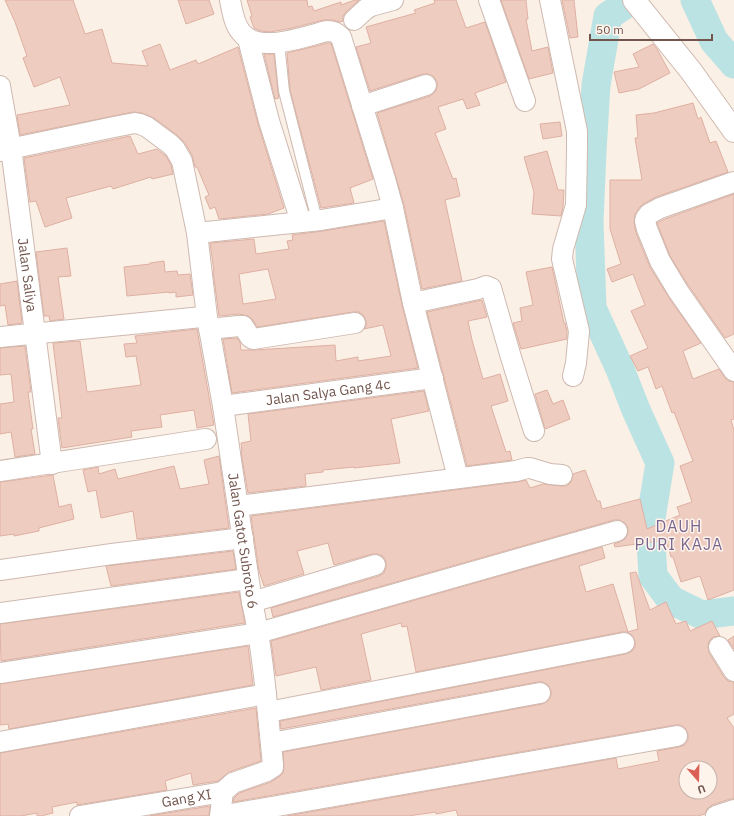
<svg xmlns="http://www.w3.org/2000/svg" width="734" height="816" font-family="'IBM Plex Sans',sans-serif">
  <rect width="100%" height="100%" fill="#fbf0e6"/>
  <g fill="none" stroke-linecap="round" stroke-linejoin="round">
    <path stroke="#bce3e3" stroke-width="29" d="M632 0 608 16 596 85 592 152 589 222 592 308 620 369 636 410 660 463 650 524 653 576 671 600 702 615 734 611
      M695 0 714 41 734 64"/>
  </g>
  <path fill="#eeccc0" stroke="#dfb0a2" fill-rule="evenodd" d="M5 0H73L85 34 102 29 112 63 148 66 142 51 160 44 170 70 196 60 198 64 238 47 258 124 284 208 268 214 219 219 215 207 210 209 205 197 209 195 197 167H195L192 155 185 143 177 135 154 118 142 113 133 112 20 135 17 115 70 105 60 77 34 87 23 58 27 56 15 22Z
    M178 0H209L214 14 186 24Z
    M247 0H307L308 7 312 6 314 11 341 2V5L355 0H359L346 12 343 16V21L340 22 333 20H324L292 28 270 32 261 31 254 28 250 17 252 16Z
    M434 0H456L466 28 485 22 506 82 475 93 480 105 467 109 463 99 438 107 446 129 435 133 453 179 456 178 460 196 445 200 462 281 422 289 404 205 377 113 430 96 435 92 437 88V82L433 76 428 74H423L370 91 356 47 371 43 366 27 416 13 414 10 435 3Z
    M501 0H526L528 19H526L532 51 548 47 553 73 529 79Z
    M562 0H574L578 37 570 38Z
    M328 43H331L373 179 350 188 354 203 321 208 290 90 287 53Z
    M653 44 657 49 670 73 639 89 619 93 614 72 639 67 633 54Z
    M264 54H274L278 92 279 98 275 99Z
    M693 103 698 119 701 117 710 143 716 141 728 172 656 197 643 204 640 207 635 214 634 223 636 233 650 267 669 298 701 343 683 351 693 379 719 369 725 378 729 381 734 382V419L731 420 734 430V590L708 600 700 576 681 582 673 557H671L666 540 615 547 614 544 620 542 625 539 628 533V528L625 523 619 520H614L273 617 271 608 379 576 384 573 386 567V562L383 556 377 554H372L334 565 328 543 297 551 304 574 264 586 259 571 251 516 517 482 526 480 530 488 543 484 561 486H567L571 482 573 474 585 470 597 501H600L602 509 640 499 647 529 680 515 677 507 692 502 680 466 693 461 674 412 672 413 662 386 656 389 648 367 638 371 630 356 648 348 631 311 645 305 633 274 612 282 607 269 621 264 610 229V180H642L635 138H638L636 115 654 113Z
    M560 122 562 136 543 139 540 124Z
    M130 136 138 154 157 149 162 153 166 156 171 165 173 174 152 179 151 177 113 189 111 186 66 198 72 218 45 227 36 201 30 202 24 158Z
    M547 151 558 190H564L563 207 561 216 532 214 534 192 524 157Z
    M734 194V334L725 338 688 285 670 256 657 223 665 219Z
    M384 221 402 305 418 368 232 393 223 339 237 338 240 342 241 350H255L335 345 336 361 358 357V361L391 356 383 325 364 329 366 327V321L364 316 359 312H353L257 327 253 320 248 316 239 314 219 316 213 271H214L210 243 254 239 256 254 289 249 287 241 293 240 292 235 323 231ZM268 269 276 299 243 304 239 274Z
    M67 248 71 276 58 277 64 319 50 321 49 316H44L36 252Z
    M164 261 165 272 177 271 178 275 190 274 193 295 176 297V292L169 293V292L127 296 124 267 150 264V263Z
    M552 267 564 323H565L567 332V339L521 349 513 323 522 321 520 308 533 305 526 272Z
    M17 281 22 323 8 325 5 305 0 306V284Z
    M482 300 487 317 468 321 472 340 483 379 500 374 508 401 491 406 506 452 510 451 512 460 467 466 427 312Z
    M197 329 214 425 197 428 194 410 160 415 162 427 131 431 132 437 62 448 58 418H62L53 343 80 341 87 392 141 385 136 356 126 357 124 344 137 343 135 336Z
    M25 346 31 392H28L33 429H31L35 454 15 457 11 432 0 434V404L14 402 11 374 0 375V348Z
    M547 390 553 404 563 400 570 419 545 429 535 394Z
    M424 391 429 411 391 419 400 463 354 468V467L323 470V472L305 474 306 486 248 493 241 452H242L241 443 251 441 248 414Z
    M219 456 229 528 137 539 133 511 101 518 96 490 88 492 83 470 98 467 99 474 115 469 118 479 174 466 180 489 209 484 204 460Z
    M53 475 59 507 71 504 74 519 39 528V531L14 536V534L0 536V482Z
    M602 547 605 558 579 566 586 592 613 584 628 632 638 629 630 573 636 572 650 610 666 602 676 624 686 621 690 631 712 621 720 636 713 637 709 641 708 647 709 653 724 677 728 681 734 682V714L727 718 734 728V799H730L712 805 707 809 705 814 698 816H458L456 810 436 814V812L408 816H287L616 758 618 769 659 761 657 751 679 747 685 745 688 740V734L686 729 681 725H675L233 802 234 798 239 793 271 782 280 776 283 773 284 767 283 752 542 704 548 701 551 696V691L548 685 543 682H538L281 729 280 721 626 654 632 651 635 647V641L632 635 627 632H622L416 672 407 626 402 627 401 623 361 634 371 680 321 690 316 667 276 676 271 641ZM686 768H710V792H686Z
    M233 551 236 569 111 586 106 566Z
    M239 592 245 623 1 661 0 624Z
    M734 636V649L728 640Z
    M248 646 253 685 9 729 8 724 0 725V684Z
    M256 708 261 761 229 772 218 781 193 785 191 773 165 781 167 790 77 805V802L52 807 53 813 41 816H37V813L21 816H0V753Z
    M210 806 209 816H149Z"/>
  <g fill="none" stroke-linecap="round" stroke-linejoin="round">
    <defs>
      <path id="lane" d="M279 43 284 91 317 220"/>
      <g id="street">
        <path d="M230 0C232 10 234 24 241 32 258 55 305 36 327 31 333 31 336 32 341 37L385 179 393 208 413 303 458 478"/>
        <path d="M489 0 525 101"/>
        <path d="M550 0 577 131V148L576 205 563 249 562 259 579 331 576 363 573 376"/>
        <path d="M354 20 366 9 371 6 393 0"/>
        <path d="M248 39 269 121 301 222"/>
        <path id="s1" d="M0 86 11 148 52 464"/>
        <path d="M362 106 426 85"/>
        <path id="s2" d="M0 151 114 127 135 123 140 124 147 127 170 144 175 149 182 161 197 233 207 317 223 406 252 602C264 655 267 710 273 764V767L267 771 233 783 223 792 220 816 677 736"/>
        <path d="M734 182 660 208 649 214 646 218 645 221 647 229 660 261 678 291 734 371"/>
        <path d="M197 233 321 220 393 208"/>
        <path d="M413 303 478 289 486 286 491 288 510 354 534 431"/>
        <path d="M209 329 239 326H243L250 337 253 339 355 323"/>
        <path d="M0 337 202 317"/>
        <path id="s3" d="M223 406 433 378"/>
        <path d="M0 471 206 439"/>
        <path d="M238 506 516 471 527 468H530L550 474 562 475"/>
        <path d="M0 570 112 554 243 538"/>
        <path d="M252 602 375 565"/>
        <path d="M0 613 248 579"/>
        <path d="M719 647 734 671"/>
        <path d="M0 673 258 633 617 531"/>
        <path d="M268 712 624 643"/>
        <path d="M0 742 266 694"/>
        <path d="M271 743 540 693"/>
        <path id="s4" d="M80 816 223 792"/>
        <path d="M716 816 734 810"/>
      </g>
      <path id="secondary" d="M634 0 691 71 734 131"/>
    </defs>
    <use href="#lane" stroke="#ceb9b0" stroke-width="12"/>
    <use href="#street" stroke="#ceb9b0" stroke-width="22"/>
    <use href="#secondary" stroke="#d0b8ae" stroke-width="24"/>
    <use href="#lane" stroke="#fff" stroke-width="10"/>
    <use href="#street" stroke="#fff" stroke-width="20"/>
    <use href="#secondary" stroke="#fff" stroke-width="22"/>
  </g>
  <g text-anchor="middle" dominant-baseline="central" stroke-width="3" stroke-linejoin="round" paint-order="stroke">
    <g font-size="14" fill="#72554d" stroke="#fef4ec">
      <text stroke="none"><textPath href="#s1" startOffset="191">Jalan Saliya</textPath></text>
      <text stroke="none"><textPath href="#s3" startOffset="106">Jalan Salya Gang 4c</textPath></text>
      <text stroke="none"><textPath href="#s2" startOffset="585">Jalan Gatot Subroto 6</textPath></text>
      <text stroke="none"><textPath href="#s4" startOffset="108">Gang XI</textPath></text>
    </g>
    <g font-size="16" letter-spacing="1" fill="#7a658e" stroke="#fef4ec">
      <text x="679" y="526">DAUH<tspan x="679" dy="18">PURI KAJA</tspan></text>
    </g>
  </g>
  <g transform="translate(698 780) rotate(160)"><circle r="19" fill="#fef4ec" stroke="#c6b4ac"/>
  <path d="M0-3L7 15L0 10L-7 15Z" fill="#db6055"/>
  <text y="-6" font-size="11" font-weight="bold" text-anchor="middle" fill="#72554d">U</text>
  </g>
  <path d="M590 34v6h122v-6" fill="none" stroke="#72554d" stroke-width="2"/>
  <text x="596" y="34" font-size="12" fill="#72554d" stroke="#fef4ec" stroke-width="3" paint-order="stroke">50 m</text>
</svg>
